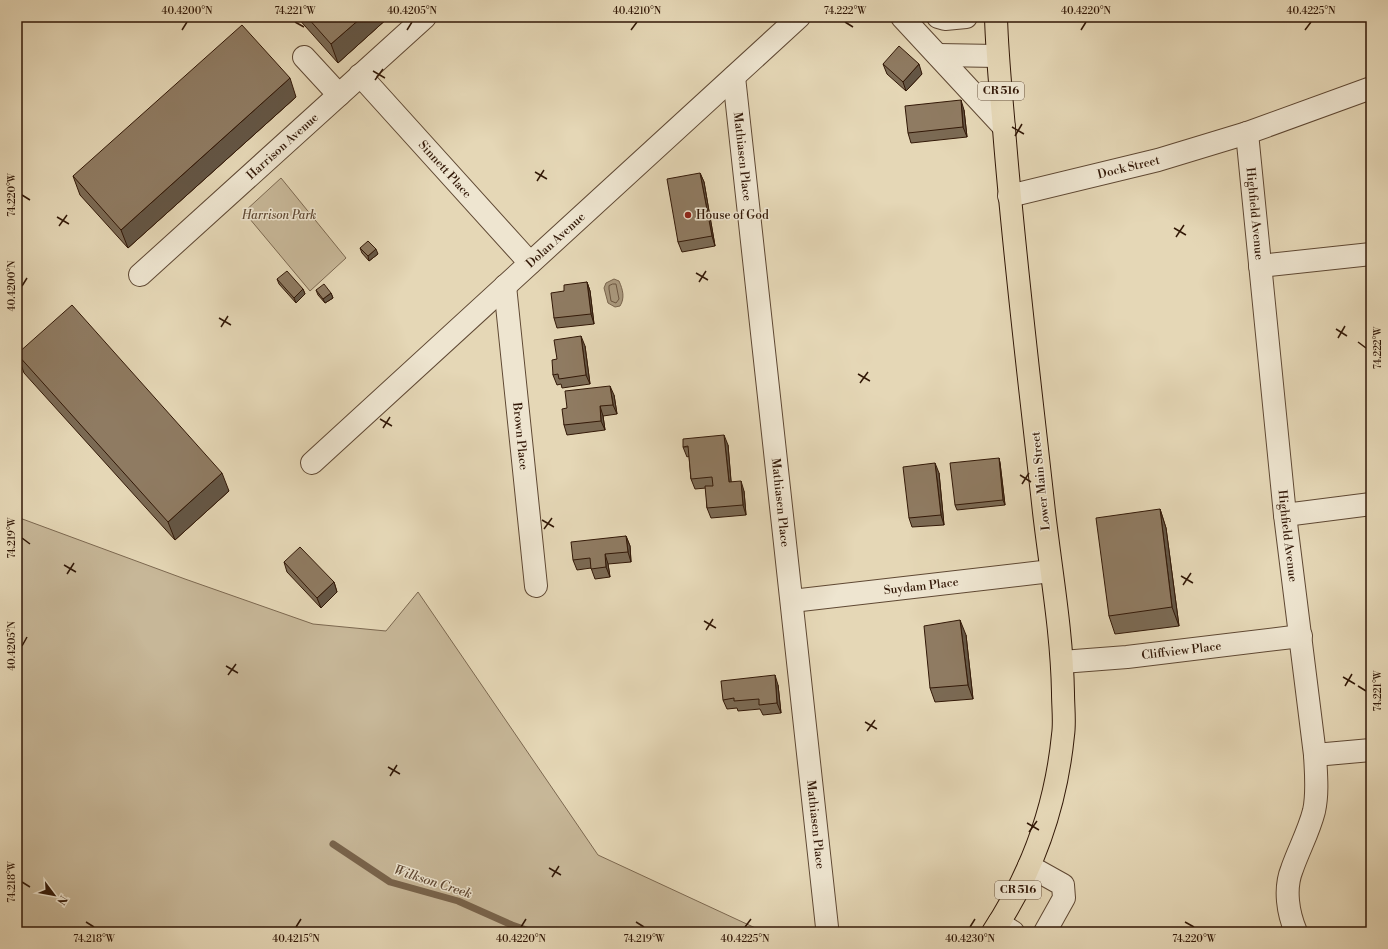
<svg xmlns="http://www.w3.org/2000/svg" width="1388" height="949" font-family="'Libre Bodoni',serif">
  <rect width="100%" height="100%" fill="#e5d7b6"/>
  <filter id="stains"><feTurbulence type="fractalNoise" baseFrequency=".005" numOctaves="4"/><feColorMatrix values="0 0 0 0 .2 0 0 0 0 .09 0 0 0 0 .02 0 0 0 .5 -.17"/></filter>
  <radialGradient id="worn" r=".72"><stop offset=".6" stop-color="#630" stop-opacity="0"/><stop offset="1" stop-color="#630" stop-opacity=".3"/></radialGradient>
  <path fill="#c7b798" stroke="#7c6850" d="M281 178 346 258 310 291 244 212Z
    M17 517 185 579 313 624 386 631 418 592 598 855 764 932H17Z"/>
  <path fill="#a8967a" stroke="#79644c" d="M614 279 619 281C623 290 625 298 620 306L615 307 608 303 604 288 606 283Z"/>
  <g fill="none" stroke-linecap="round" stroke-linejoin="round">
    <path stroke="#6d5740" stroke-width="1" d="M613 284H616L619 299 616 303 611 301 609 289V286Z"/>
    <path stroke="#79644c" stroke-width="7" d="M333 844 390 882 458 901 512 925 532 932"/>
    <defs>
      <g id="minor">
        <path d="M902 17 1004 127"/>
        <path d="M938 17 945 19 966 17"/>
        <path d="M938 55 997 56"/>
        <path d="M304 57 339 95"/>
        <path id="s1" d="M360 75 530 263"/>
        <path id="s2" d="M734 77 827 927"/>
        <path id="s3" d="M1247 133 1285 515 1315 755C1316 774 1318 793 1314 811 1309 831 1299 849 1292 869 1284 889 1288 913 1296 932"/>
        <path id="s4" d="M1009 196 1158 160 1247 133 1371 88"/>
        <path d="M1260 266 1371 254"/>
        <path id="s5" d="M140 275 425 17"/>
        <path id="s6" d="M505 286 536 586"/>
        <path id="s7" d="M312 463 799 17"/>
        <path d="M1285 515 1371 504"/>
        <path id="s8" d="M792 601 1051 571"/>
        <path id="s9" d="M1062 662 1127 657 1301 636"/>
        <path d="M1315 755 1371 750"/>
        <path d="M1029 866 1063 885 1064 898 1045 932"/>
        <path d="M999 923 1013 932"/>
      </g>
      <path id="major" d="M993 932C1032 873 1056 806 1063 735 1065 722 1063 707 1063 693 1062 633 1051 572 1044 512 1030 384 1014 257 1004 129 1001 92 997 55 996 17"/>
    </defs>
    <use href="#minor" stroke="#5f4833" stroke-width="24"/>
    <use href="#major" stroke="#321807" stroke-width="24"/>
    <use href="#minor" stroke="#eee5d0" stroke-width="22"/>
    <use href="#major" stroke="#e5d7b6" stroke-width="22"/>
  </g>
  <path fill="#7b6a54" stroke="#321807" d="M297 17H389L338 63Z
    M883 64 922 74 906 91 887 74Z
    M296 97 128 248 80 195 73 176Z
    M964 110 967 137 911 143 908 133Z
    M700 173 704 182 715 246 682 252 678 242Z
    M360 248 378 254 369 261 362 253Z
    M277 279 303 289 305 294 296 303 279 284Z
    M587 282 590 291 594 324 557 328 554 318 564 291Z
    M316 290 331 293 333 298 325 303 318 295Z
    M585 346 590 384 562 388 561 384 557 385 553 375 557 359Z
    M17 354 229 491 175 540 24 373Z
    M614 395 617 414 603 416 605 430 567 435 564 425 567 408Z
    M728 445 731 482 744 491 746 515 711 518 707 508 706 488 695 489 691 479 689 456 687 457 683 447Z
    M999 458 1000 463 1005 505 957 510 955 505Z
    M939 473 944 525 912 527 909 518Z
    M1160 509 1166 528 1179 626 1115 634 1109 616Z
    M626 536 630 546 631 562 608 564 610 577 595 579 591 568 577 570 573 560Z
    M284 562 334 582 337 592 321 608 287 572Z
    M966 635 973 699 935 702 930 688Z
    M778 685 781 713 763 715 760 709 738 711 737 708 727 709 723 700Z"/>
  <path fill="#645645" stroke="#321807" d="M362 17H389L338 63 331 44Z
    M919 64 922 74 906 91 903 82Z
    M290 78 296 97 128 248 121 230Z
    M961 100 964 110 967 137 963 127Z
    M700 173 704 182 715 246 712 236Z
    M376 249 378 254 369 261 368 256Z
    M17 254 19 259 17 261Z
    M587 282 590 291 594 324 591 314Z
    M303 289 305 294 296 303 294 298Z
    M331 293 333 298 325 303 323 299Z
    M581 336 585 346 590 384 586 375Z
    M610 386 614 395 617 414 613 405Z
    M600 406 603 416 605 430 601 421Z
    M724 435 728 445 732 492 729 482Z
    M999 458 1000 463 1005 505 1003 500Z
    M935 463 939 473 944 525 941 515Z
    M222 473 229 491 175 540 168 522Z
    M741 481 744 491 746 515 743 505Z
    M1160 509 1166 528 1179 626 1172 607Z
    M626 536 630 546 631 562 628 552Z
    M605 554 608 564 610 577 606 567Z
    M334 582 337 592 321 608 317 598Z
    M960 620 966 635 973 699 968 685Z
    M775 675 778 685 781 713 777 703Z"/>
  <path fill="#8f7b62" stroke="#321807" d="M307 17H362L331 44Z
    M242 25 290 78 121 230 73 176Z
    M899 46 919 64 903 82 883 64Z
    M961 100 963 127 908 133 905 106Z
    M700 173 712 236 678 242 667 179Z
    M368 241 376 249 368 256 360 248Z
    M287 271 303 289 294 298 277 279Z
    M587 282 591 314 554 318 551 293 564 291V285Z
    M324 284 331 293 323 299 316 290Z
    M72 305 222 473 168 522 17 354Z
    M581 336 586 375 559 379 558 374 553 375 552 360 557 359 554 340Z
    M610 386 613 405 600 406 601 421 564 425 562 409 567 408 565 391Z
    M724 435 729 482 741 481 743 505 707 508 705 486H713L712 477 691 479 688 446 683 447V439Z
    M999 458 1003 500 955 505 950 463Z
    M935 463 941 515 909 518 903 467Z
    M1160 509 1172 607 1109 616 1096 518Z
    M626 536 628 552 605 554 606 567 591 569 590 558 573 560 571 542Z
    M300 547 334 582 317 598 284 562Z
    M960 620 968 685 930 688 924 626Z
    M775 675 777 703 759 705V699L734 701V698L723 700 721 681Z"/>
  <path fill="none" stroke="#321807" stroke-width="1.5" d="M295 22 304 27M845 22 853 27M182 30 187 22M407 30 412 22M631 30 637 22M1081 30 1086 22M1305 30 1311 22M373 71 385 78M375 80 383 69M1012 127 1024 134M1015 136 1022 124M535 172 547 179M537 181 544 170M22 195 30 200M57 217 69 224M59 226 67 215M1174 228 1186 235M1176 237 1184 225M696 273 708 280M699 282 706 271M22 286 27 278M219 318 231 325M221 327 228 316M1336 329 1347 336M1338 338 1345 326M1358 342 1366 348M858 374 870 381M860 383 868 372M380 419 392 426M383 428 390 417M1020 475 1031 482M1022 484 1029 473M542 520 554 527M544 529 552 518M22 538 30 544M64 565 76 572M67 574 74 563M1181 576 1193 583M1183 585 1191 573M704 621 716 628M706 630 713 619M22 646 27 637M226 666 238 673M228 675 236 664M1343 677 1355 684M1345 686 1352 674M1358 686 1366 691M865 722 877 729M867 731 875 720M388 767 400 774M390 776 397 765M1027 823 1039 830M1029 832 1037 821M549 868 561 875M552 877 559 866M22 882 30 887M86 922 94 927M636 922 644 927M1185 922 1194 927M296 927 301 919M521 927 526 919M745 927 751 919M970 927 975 919"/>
  <circle fill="#8f2418" stroke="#eee5d0" stroke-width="1.5" cx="688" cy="215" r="4"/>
  <g text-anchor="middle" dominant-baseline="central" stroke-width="3" stroke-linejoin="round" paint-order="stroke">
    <g fill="#eee5d0" stroke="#6a5643" stroke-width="1">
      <rect x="978" y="82" width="46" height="18" rx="3"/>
      <rect x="995" y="881" width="46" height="18" rx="3"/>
    </g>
    <g font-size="11" font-weight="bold" fill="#321807">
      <text x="1001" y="91">CR 516</text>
      <text x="1018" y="890">CR 516</text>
    </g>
    <g font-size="12" fill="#321807" stroke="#eee5d0">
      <text stroke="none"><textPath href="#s5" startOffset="192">Harrison Avenue</textPath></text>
      <text stroke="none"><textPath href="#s2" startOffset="80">Mathiasen Place</textPath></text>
      <text stroke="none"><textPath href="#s4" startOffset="123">Dock Street</textPath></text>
      <text stroke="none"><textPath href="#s1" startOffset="127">Sinnett Place</textPath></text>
      <text stroke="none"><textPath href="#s3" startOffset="81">Highfield Avenue</textPath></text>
      <text stroke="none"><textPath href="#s7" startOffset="330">Dolan Avenue</textPath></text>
      <text stroke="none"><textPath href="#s6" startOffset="151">Brown Place</textPath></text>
      <text transform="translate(1041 481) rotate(-96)">Lower Main Street</text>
      <text stroke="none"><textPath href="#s2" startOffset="428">Mathiasen Place</textPath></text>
      <text stroke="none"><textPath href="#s3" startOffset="405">Highfield Avenue</textPath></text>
      <text stroke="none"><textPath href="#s8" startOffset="130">Suydam Place</textPath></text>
      <text stroke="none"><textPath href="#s9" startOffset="120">Cliffview Place</textPath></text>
      <text stroke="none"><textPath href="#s2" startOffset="752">Mathiasen Place</textPath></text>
    </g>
    <g font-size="12" font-style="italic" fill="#5f4832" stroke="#eee5d0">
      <text x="279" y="215">Harrison Park</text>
    </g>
    <g font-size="12" fill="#321807" stroke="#eee5d0" text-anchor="start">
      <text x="696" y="215">House of God</text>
    </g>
    <g font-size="13" font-style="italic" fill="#614a35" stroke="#eee5d0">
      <text transform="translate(433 882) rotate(18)">Wilkson Creek</text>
    </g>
  </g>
  <rect width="1388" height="949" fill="none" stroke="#e5d7b6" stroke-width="44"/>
  <g transform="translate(54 895) rotate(122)" stroke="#eee5d0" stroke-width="3" paint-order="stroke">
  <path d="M0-3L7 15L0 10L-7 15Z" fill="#321807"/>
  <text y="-6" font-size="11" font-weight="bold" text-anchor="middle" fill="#321807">N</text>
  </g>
  <rect x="22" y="22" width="1344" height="905" fill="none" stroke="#321807" stroke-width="1.5"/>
  <g font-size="10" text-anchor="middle" fill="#321807">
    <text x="187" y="14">40.4200°N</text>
    <text x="295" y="14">74.221°W</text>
    <text x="412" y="14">40.4205°N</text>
    <text x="637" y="14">40.4210°N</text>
    <text x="845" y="14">74.222°W</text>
    <text x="1086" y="14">40.4220°N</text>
    <text x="1311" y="14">40.4225°N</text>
    <text transform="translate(11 195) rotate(-90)" y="4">74.220°W</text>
    <text transform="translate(11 286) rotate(-90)" y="4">40.4200°N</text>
    <text transform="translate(1377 348) rotate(-90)" y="4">74.222°W</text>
    <text transform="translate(11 538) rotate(-90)" y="4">74.219°W</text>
    <text transform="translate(11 646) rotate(-90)" y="4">40.4205°N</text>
    <text transform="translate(1377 691) rotate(-90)" y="4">74.221°W</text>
    <text transform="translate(11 882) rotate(-90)" y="4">74.218°W</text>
    <text x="94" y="942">74.218°W</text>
    <text x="296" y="942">40.4215°N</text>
    <text x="521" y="942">40.4220°N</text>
    <text x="644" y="942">74.219°W</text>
    <text x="745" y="942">40.4225°N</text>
    <text x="970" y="942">40.4230°N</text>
    <text x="1194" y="942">74.220°W</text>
  </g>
  <rect width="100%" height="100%" filter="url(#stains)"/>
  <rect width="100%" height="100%" fill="url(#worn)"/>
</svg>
